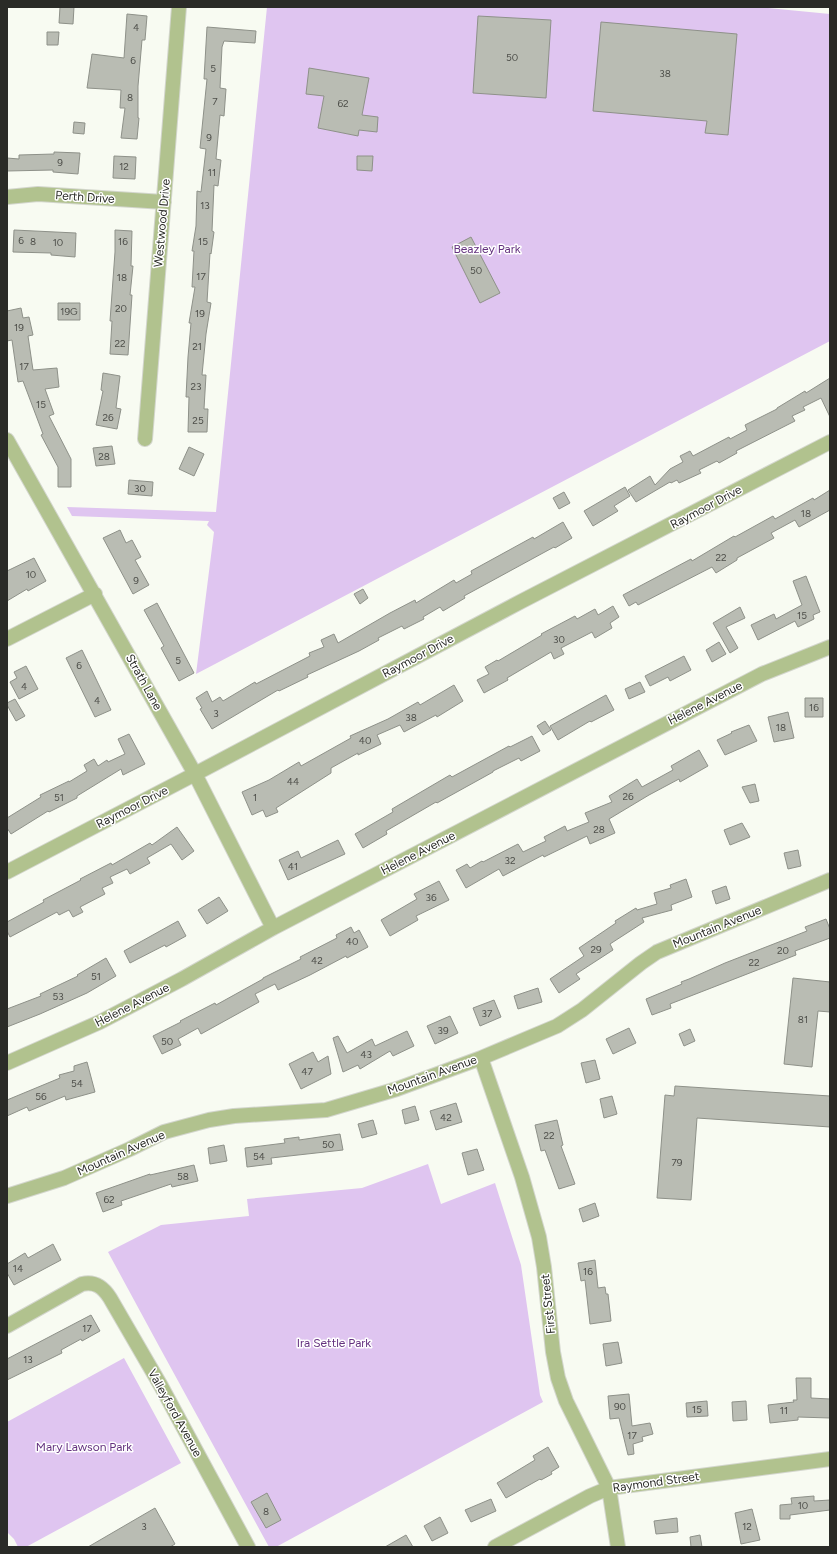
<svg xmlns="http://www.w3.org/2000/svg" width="837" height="1554" font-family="Figtree,sans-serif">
  <rect width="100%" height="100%" fill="#f8fbf2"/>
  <path fill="#dfc5f0" d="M267 7H768V8L830 14V341L196 674 214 532 207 525 209 521 72 516 67 507 216 512Z
    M428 1164 441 1204 495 1183 521 1265 540 1395 543 1402 276 1547H269L160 1348 108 1252 161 1225 249 1216 247 1199 362 1188Z
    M124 1358 181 1463 26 1547H18L14 1539 7 1532V1422Z"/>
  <path fill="#b9bcb3" stroke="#8e9189" d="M60 7H74L73 24 59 23Z
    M127 14 147 16 145 40H142L138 86V118H139L137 139 121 138 125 108H120L121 90 87 88 92 54 124 58Z
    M478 16 551 20 546 98 473 93Z
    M601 22 737 34 728 135 705 133 707 121 593 111Z
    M207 27 256 31 255 43 224 41 222 47 220 88 226 89 224 116 220 115 216 159 221 160 218 186 214 185 212 231 214 232 211 254 210 253 207 302 211 303 206 334 202 375H206L204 409H208L207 432H188L189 397H186L188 357 191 323H189L195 287H192L194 251H192L196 226 197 191 201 192 206 149 200 148 207 79H204Z
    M47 32H59L58 45H47Z
    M309 68 369 78 362 115 378 117 377 132 359 130 358 136 318 128 324 96 306 94Z
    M74 122 85 123 84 134 73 133Z
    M54 152 80 153 78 174 53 172V170L7 171V158L19 159V155L54 154Z
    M114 156 136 157 135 179 113 178Z
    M357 156H373L372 171 357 170Z
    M14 230 76 233 75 257 51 255V253L13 252Z
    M115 230 132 231 131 266H133L130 295H132L128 355 110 354 112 321H110L115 252Z
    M471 237 500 293 480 303 452 247Z
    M58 303H80V320H58Z
    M21 308 23 318 29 317 33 335 28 336 33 370 57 368 59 387 45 389 54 414 49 416 71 459V487H58V467L41 435 43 434 23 381 18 382 12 340 7 341V311Z
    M103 373 120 376 116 408 121 409 117 429 96 425 103 391 101 390Z
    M830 378V417L821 398 803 407 805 410 792 416 795 421 736 451 737 453 719 463 717 461 699 470 701 473 679 483 677 480 671 483 670 482 636 502 628 490 650 476 655 485 670 469 683 462 680 456 690 451 693 456 729 437 730 439 747 430 745 425 777 409V408L805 391 806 393Z
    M112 446 115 464 96 466 93 448Z
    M189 447 204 454 194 476 179 469Z
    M129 480 153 482 152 496 128 494Z
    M625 487 630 496 614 506 618 511 593 526 584 511Z
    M830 490V510L799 527 795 520 771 533 774 538 737 558V560L716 573 712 567 638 605 636 602 629 606 623 595 691 559 692 561 734 536 735 537 773 516 775 519 813 498 814 500Z
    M564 492 570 503 559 509 553 498Z
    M563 522 572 538 555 548 554 547 464 596 465 598 443 611 440 607 423 617 424 619 404 629 402 626 378 638 379 640 359 651 307 675 308 677 279 691 278 690 212 729 200 709 202 708 196 698 207 691 212 702 220 697 223 701 255 682 256 684 310 656 309 653 324 647 321 640 334 634 338 643 390 613 415 600 416 603 454 580 456 583 472 574 471 571 533 537 534 539Z
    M120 530 126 543 132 540 141 557 135 560 149 585 133 594 103 538Z
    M34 558 46 581 28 591 27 589 7 601V571Z
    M806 576 820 612 813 615 814 619 798 627 795 621 758 640 751 625 774 614 776 619 802 605 793 581Z
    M363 589 368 598 360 604 354 594Z
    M157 603 194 673 179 681 161 648 164 646 144 610Z
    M613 606 619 617 610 623 612 628 595 638 592 632 561 648 564 654 554 659 551 652 507 678 508 680 484 693 477 680 489 674 485 667 497 660 498 661 542 635 541 634 575 616 577 619 595 609 598 615Z
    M740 607 745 618 726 627 738 648 730 653 713 623Z
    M719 642 726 654 712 662 706 650Z
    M82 650 111 710 95 717 66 658Z
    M684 656 691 670 670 681 668 677 650 686 645 676Z
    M26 666 38 689 19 699 10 682 17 678 14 672Z
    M640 682 645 692 629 699 625 689Z
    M454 685 463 701 437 717 436 715 404 732 400 725 377 735 381 744 358 755V753L331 768V773L276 808 278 812 266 817 263 810 252 815 242 792 269 780 299 762 301 766 351 738 350 736 388 719 418 702 420 705Z
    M606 695 614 710 591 722 590 721 558 740 550 726Z
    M805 698H823V717H805Z
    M15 699 25 716 16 721 7 705V703Z
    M788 712 794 738 774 742 768 717Z
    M545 721 551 730 543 735 537 726Z
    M749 725 757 741 725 755 717 740 732 733 731 732Z
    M129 734 145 764 123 775 121 769 77 796V798L49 812 48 811 11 834 7 828V818L41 797 40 795 69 781V782L87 771 84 765 94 759 98 766 107 760 108 762 125 754 118 739Z
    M532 736 540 751 521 761 519 758 493 771V772L437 803 436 802 386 831 387 834 363 848 355 834 393 812 392 809 450 775 452 777 509 746 510 747Z
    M699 750 708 766 680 782 679 779 649 795 609 819 615 833 590 844 587 836 544 857 543 855 503 876 499 869 466 888 456 870 467 864 470 868 482 861 483 862 518 844 523 852 546 841 544 837 565 826 567 831 589 822 585 813 612 802 609 796 637 779 642 787 673 770 671 766Z
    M755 784 759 801 750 803 742 787Z
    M742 823 750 837 730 845 724 830Z
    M177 827 194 851 182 860 171 844 147 858 150 863 130 874 127 869 110 877 113 883 102 888 105 894 80 907 83 912 73 917 69 910 59 915 57 912 10 937 7 931V922L44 902 43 900 81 880 80 879 111 863 112 865 150 843 152 845Z
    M338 840 345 854 288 880 279 860 298 851 301 858Z
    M798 850 801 866 788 869 784 853Z
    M686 879 692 897 671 905 672 910 642 918 644 922 610 944 613 950 576 974 580 979 559 993 550 979 584 956 579 948 616 923 615 921 636 908 637 910 657 904 654 893 671 888 670 885Z
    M439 881 449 900 416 916 418 920 390 936 381 920 417 899 414 894Z
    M726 886 730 899 716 904 712 891Z
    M219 897 228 911 207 924 198 910Z
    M826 919 830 929V938L795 951 796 955 670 1004 671 1008 652 1015 646 999 682 984 681 982 689 979 725 963 807 931 805 927Z
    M178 921 186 936 166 947 165 945 130 963 124 951Z
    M351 927 354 933 359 930 368 947 347 958 346 956 310 975 278 990 275 984 255 994 259 1002 201 1034 198 1028 178 1039 181 1045 162 1054 153 1036 181 1022 180 1021 215 1003 216 1005 263 979V978L301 959 300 957 337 938 336 935Z
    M106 958 116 976 87 993 40 1014 7 1027V1009L41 996 40 994 78 976 77 975Z
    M793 978 830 982V1012L818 1011 812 1067 784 1064Z
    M538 988 542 1002 518 1009 514 996Z
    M494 1000 501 1017 480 1026 473 1008Z
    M450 1016 458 1033 435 1044 427 1026Z
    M629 1028 636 1043 613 1054 606 1039Z
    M690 1029 695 1041 684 1046 679 1034Z
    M407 1031 414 1046 393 1056 390 1051 360 1069 358 1065 343 1072 333 1038 338 1036 347 1053 372 1039 375 1046Z
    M313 1052 318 1062 328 1056 331 1074 301 1089 289 1064Z
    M595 1060 600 1079 586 1083 581 1063Z
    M87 1062 95 1092 66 1100 65 1096 29 1111 27 1107 7 1116V1100L60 1078 59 1075 74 1071V1066Z
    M675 1086 830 1096V1127L697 1118 691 1200 657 1198 665 1095 674 1096Z
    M612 1096 617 1114 604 1118 600 1099Z
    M456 1103 462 1122 436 1130 430 1111Z
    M415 1106 419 1120 405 1124 402 1110Z
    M373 1120 377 1134 362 1138 358 1124Z
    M557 1120 563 1145 561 1146 575 1184 559 1189 545 1150 541 1151 535 1125Z
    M340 1134 343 1150 271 1158 272 1164 247 1167 245 1148 285 1143 284 1139 299 1137V1140Z
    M224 1145 227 1161 210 1164 208 1148Z
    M477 1149 484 1170 468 1175 462 1153Z
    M194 1165 198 1181 172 1187 171 1184 121 1201 122 1205 103 1212 96 1193 150 1174V1175Z
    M595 1203 599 1216 583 1222 579 1209Z
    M53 1244 61 1260 14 1285 7 1273V1264L25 1253 28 1258Z
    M595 1260 598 1288 605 1287 606 1294H608L611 1321 590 1324 585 1280 581 1281 578 1263Z
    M91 1315 100 1331 82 1341 81 1339 61 1350 62 1353 7 1380V1359Z
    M618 1342 622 1363 606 1366 603 1344Z
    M796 1378H811V1398L830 1399V1418L798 1417V1420L770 1423 768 1405 794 1402 793 1400H797Z
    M629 1394 632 1426 650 1423 653 1434 642 1437 643 1441 633 1444 634 1454 628 1455 619 1418 610 1419 608 1396Z
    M707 1401 708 1416 687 1417 686 1403Z
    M746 1401 747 1420 733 1421 732 1402Z
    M548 1447 559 1467 551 1472 552 1474 541 1480 540 1479 506 1498 497 1483 535 1460 533 1456Z
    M267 1493 281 1520 266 1528 251 1502Z
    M814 1496V1501L830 1500V1510L790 1515V1519H780V1505L792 1504 791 1498Z
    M491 1499 496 1511 471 1522 465 1510Z
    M155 1508 175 1544 170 1547H88Z
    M752 1509 760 1540 741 1544 735 1513Z
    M440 1517 448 1533 432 1541 424 1526Z
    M677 1518 678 1532 656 1534 654 1521Z
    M406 1535 413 1547H385Z
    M700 1535 702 1547H691L690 1537Z"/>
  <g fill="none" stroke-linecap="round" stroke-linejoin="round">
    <defs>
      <path id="street" d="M7 197 38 194 164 202
        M145 439 179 7
        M7 440 195 774 273 928
        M7 639 95 594
        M7 872 195 774 522 601 830 442
        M481 1058 522 1177 539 1237 544 1267 553 1352 558 1378 566 1401 609 1488 618 1547
        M7 1063 100 1022 182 979 273 928 762 674 830 647
        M7 1196 64 1178 130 1149 164 1132 209 1120 234 1116 326 1110 397 1089 481 1058 557 1026 582 1010 641 963 657 952 830 880
        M7 1326 82 1284C95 1281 103 1287 110 1298L161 1386 248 1547
        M495 1547 590 1496 609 1488 830 1459"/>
    </defs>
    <use href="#street" stroke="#d3d6cd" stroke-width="16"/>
    <use href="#street" stroke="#b1c28e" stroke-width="14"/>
  </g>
  <g text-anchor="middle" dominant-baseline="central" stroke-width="3" stroke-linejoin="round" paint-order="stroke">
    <g font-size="10" fill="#4e4f4a">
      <text x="136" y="27">4</text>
      <text x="512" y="57">50</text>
      <text x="133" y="60">6</text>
      <text x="213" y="68">5</text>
      <text x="665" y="73">38</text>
      <text x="130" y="97">8</text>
      <text x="215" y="101">7</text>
      <text x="343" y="103">62</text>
      <text x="209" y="137">9</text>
      <text x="60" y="162">9</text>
      <text x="124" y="166">12</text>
      <text x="212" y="172">11</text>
      <text x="205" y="205">13</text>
      <text x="21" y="240">6</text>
      <text x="33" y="241">8</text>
      <text x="123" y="241">16</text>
      <text x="203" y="241">15</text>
      <text x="58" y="242">10</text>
      <text x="476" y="270">50</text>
      <text x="201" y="276">17</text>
      <text x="122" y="277">18</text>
      <text x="121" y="308">20</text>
      <text x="69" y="311">19G</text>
      <text x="200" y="313">19</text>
      <text x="19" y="327">19</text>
      <text x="120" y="343">22</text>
      <text x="197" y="346">21</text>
      <text x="24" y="366">17</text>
      <text x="196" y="386">23</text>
      <text x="41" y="404">15</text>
      <text x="108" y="417">26</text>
      <text x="198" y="420">25</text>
      <text x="104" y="456">28</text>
      <text x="140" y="488">30</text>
      <text x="806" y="513">18</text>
      <text x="721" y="557">22</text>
      <text x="31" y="574">10</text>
      <text x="136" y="580">9</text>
      <text x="802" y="615">15</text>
      <text x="559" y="639">30</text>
      <text x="178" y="660">5</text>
      <text x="79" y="665">6</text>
      <text x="24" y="686">4</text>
      <text x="97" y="700">4</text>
      <text x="814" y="707">16</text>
      <text x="216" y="713">3</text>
      <text x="411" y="717">38</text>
      <text x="781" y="727">18</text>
      <text x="365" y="740">40</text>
      <text x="293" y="781">44</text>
      <text x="628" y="796">26</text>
      <text x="59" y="797">51</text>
      <text x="255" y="797">1</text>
      <text x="599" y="829">28</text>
      <text x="510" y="860">32</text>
      <text x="293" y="866">41</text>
      <text x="431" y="897">36</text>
      <text x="352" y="941">40</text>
      <text x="596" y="949">29</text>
      <text x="783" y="950">20</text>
      <text x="317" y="960">42</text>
      <text x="754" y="962">22</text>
      <text x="96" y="976">51</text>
      <text x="58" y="996">53</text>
      <text x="487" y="1013">37</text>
      <text x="803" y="1019">81</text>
      <text x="443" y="1030">39</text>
      <text x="167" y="1041">50</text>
      <text x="366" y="1054">43</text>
      <text x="307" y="1071">47</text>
      <text x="77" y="1083">54</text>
      <text x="41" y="1096">56</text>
      <text x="446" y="1117">42</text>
      <text x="549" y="1135">22</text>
      <text x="328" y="1144">50</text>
      <text x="259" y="1156">54</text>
      <text x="677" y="1162">79</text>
      <text x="183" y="1176">58</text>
      <text x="109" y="1199">62</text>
      <text x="18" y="1268">14</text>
      <text x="588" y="1271">16</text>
      <text x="87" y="1328">17</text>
      <text x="28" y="1359">13</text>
      <text x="620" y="1406">90</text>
      <text x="697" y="1409">15</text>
      <text x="784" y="1410">11</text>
      <text x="632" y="1435">17</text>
      <text x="803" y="1505">10</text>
      <text x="266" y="1511">8</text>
      <text x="144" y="1526">3</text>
      <text x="747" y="1526">12</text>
    </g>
    <g font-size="12" fill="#2a2b27" stroke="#fff">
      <text transform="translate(85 197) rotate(4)">Perth Drive</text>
      <text transform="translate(162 223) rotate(-85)">Westwood Drive</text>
      <text transform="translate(706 507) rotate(-28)">Raymoor Drive</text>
      <text transform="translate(418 656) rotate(-28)">Raymoor Drive</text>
      <text transform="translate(144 682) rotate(61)">Strath Lane</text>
      <text transform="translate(705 703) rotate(-27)">Helene Avenue</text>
      <text transform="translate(132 807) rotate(-27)">Raymoor Drive</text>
      <text transform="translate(418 853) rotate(-27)">Helene Avenue</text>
      <text transform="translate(717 927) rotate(-22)">Mountain Avenue</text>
      <text transform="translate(132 1005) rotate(-27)">Helene Avenue</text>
      <text transform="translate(432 1075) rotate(-20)">Mountain Avenue</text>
      <text transform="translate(121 1153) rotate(-24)">Mountain Avenue</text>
      <text transform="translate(548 1304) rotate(-96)">First Street</text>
      <text transform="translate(175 1413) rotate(61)">Valleyford Avenue</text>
      <text transform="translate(656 1482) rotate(-8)">Raymond Street</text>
    </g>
    <g font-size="12" fill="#64327f" stroke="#fff">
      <text x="487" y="249">Beazley Park</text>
      <text x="334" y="1343">Ira Settle Park</text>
      <text x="84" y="1447">Mary Lawson Park</text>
    </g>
  </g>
  <rect width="837" height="1554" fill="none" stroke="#2a2b27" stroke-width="16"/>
</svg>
